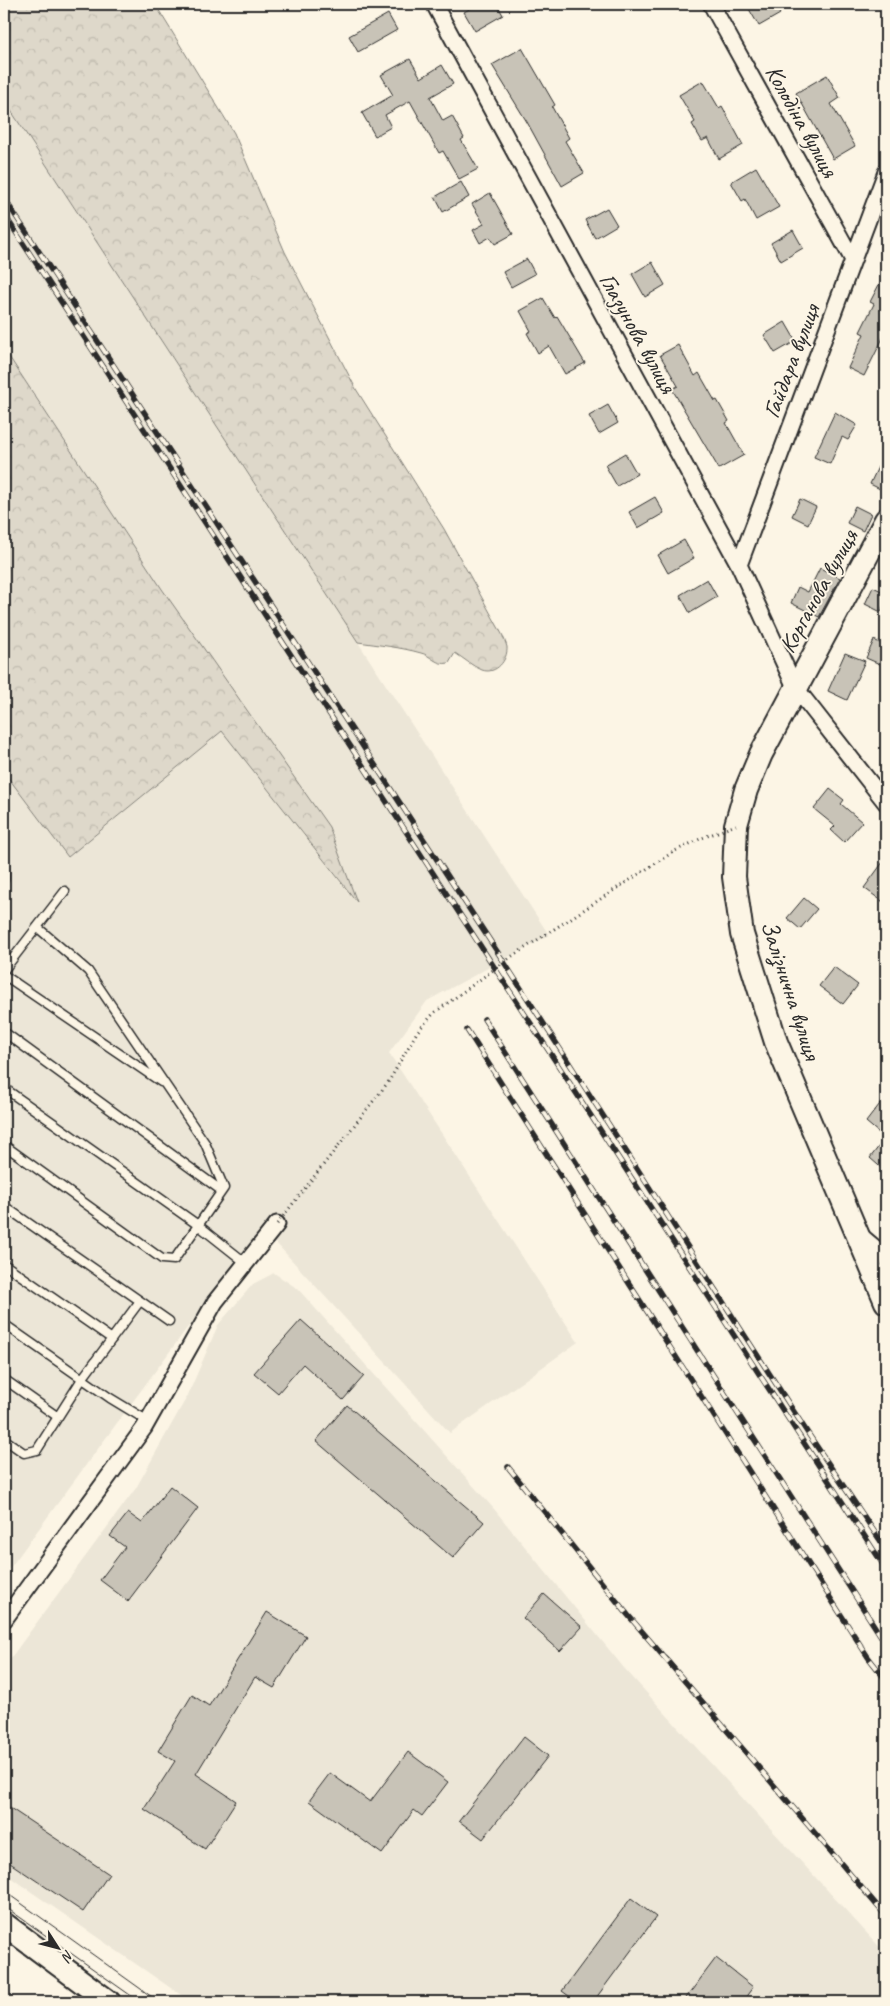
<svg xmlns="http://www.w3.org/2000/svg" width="890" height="2006" font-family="Caveat,sans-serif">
  <defs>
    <pattern id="forest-crowns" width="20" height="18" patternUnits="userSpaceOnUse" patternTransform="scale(1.25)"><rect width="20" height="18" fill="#ded8ca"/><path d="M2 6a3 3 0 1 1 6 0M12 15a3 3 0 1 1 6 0" fill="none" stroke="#bfbaae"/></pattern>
  </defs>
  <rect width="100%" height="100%" fill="#fcf5e5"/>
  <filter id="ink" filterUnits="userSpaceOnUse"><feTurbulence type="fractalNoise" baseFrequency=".02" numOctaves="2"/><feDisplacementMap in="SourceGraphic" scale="10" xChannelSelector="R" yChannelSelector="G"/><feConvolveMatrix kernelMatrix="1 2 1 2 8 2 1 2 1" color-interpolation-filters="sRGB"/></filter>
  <g filter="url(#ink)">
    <path fill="#ece6d7" d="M4 100 549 935 427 1001 389 1053 578 1342 450 1433 277 1244 258 1232 4 1576V772L69 856 222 731 355 901 162 589 4 349Z
      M274 1273 298 1289 494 1509 624 1668 735 1790 886 1954V2002H191L4 1873V1667L136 1488 188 1395 218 1325 253 1284Z"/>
    <path fill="url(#forest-crowns)" stroke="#84827a" d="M4 4H155L234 133 285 252 356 389 444 529 503 636C504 639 506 643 507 647 508 660 496 675 482 670 472 666 463 658 455 653L449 663C436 666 431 655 421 653 400 647 378 645 358 642L4 100Z
      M4 349 162 589 329 827 357 902 222 731 68 857 4 772Z"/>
    <path fill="#c8c3b7" stroke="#2b2b2b" d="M478 4H497L503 15 475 31 464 12Z
      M746 4H774L780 14 759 26Z
      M388 14 397 30 358 52 349 36Z
      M522 48 555 105 552 107 569 138 565 141 584 173 562 186 527 122 492 65Z
      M410 59 421 78 442 65 453 84 430 97 443 121 452 116 464 138 461 140 478 169 459 179 443 151 439 153 410 101 385 115 391 127 375 136 362 113 393 95 381 75Z
      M827 75 840 98 831 104 855 146 833 159 796 93Z
      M703 81 719 108 722 106 743 145 719 159 708 138 702 141 692 124 695 122 679 95Z
      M756 167 779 207 756 220 745 199 742 201 731 182Z
      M461 182 469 197 443 212 435 197Z
      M490 193 513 234 495 244 490 237 480 243 473 230 484 224 472 204Z
      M607 208 617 225 595 238 585 220Z
      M793 230 803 248 781 261 771 243Z
      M527 259 535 274 511 287 503 272Z
      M652 262 665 285 645 297 632 274Z
      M886 271V332L864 376 848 368 864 334 860 332 874 304 870 302Z
      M543 298 555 318 557 316 585 363 565 374 549 346 538 353 527 333 531 331 520 311Z
      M785 322 796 341 775 353 764 335Z
      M678 345 695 376 699 373 715 401 717 400 729 421 726 423 744 455 719 469 672 389 678 386 660 355Z
      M608 405 618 423 599 434 589 416Z
      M835 412 857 425 848 440 842 437 830 464 814 457Z
      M886 450V492L870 484Z
      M625 453 637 474 617 486 605 465Z
      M655 497 664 513 638 528 629 512Z
      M800 499 816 507 808 524 792 516Z
      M855 506 871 514 863 531 847 523Z
      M684 540 694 558 668 573 658 555Z
      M820 568 840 578 819 617 791 603 798 587 808 592Z
      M707 579 717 597 690 613 680 595Z
      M873 587 886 593V600L881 612 865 604Z
      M874 640 886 646V657L882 665 866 658Z
      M845 653 865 661 847 700 828 691Z
      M830 789 844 800 841 804 862 822 844 842 831 830 835 826 814 809Z
      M886 858V904L864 888Z
      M804 898 817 909 800 929 787 918Z
      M834 967 858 985 843 1004 819 986Z
      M886 1096V1124L879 1133 866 1122Z
      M886 1137V1172L870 1158Z
      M301 1320 364 1376 343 1400 303 1364 278 1393 254 1373Z
      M347 1405 484 1522 453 1558 316 1441Z
      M170 1486 198 1508 128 1601 100 1580 125 1547 110 1536 128 1513 142 1523Z
      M544 1594 582 1627 560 1651 523 1618Z
      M267 1612 306 1636 274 1688 255 1677 196 1774 236 1801 205 1849 144 1809 175 1761 158 1751 192 1695 209 1706Z
      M524 1737 548 1756 483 1839 459 1821Z
      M408 1752 448 1782 422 1816 414 1810 382 1854 309 1801 330 1773 370 1802Z
      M4 1804 109 1874 83 1912 4 1859Z
      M631 1898 656 1917 593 2002H577L562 1991Z
      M716 1958 753 1987 742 2002H683Z"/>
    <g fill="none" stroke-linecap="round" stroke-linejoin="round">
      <defs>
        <path id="lane" d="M876 201 886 206
          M4 869V880
          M4 970 65 891
          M4 975 161 1082
          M4 1032 222 1191
          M4 1088 198 1225 246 1263
          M4 1145 162 1259 174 1260 224 1188 205 1143 88 971 37 927
          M4 1206 169 1321
          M4 1264 112 1339
          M4 1324 110 1398 148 1421
          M4 1379 58 1417
          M4 1439 24 1453 37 1450 82 1379 140 1301"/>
        <path id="street" d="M434 4 739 565 795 687 886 803
          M711 4 853 260
          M739 565 886 172
          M861 1236 886 1257
          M4 1620 144 1428 215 1302 277 1224"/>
        <path id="secondary" d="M886 520 761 754 746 790 736 825 734 877 742 934 776 1042 886 1302
          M4 1924 109 2002"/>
      </defs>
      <use href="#lane" stroke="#2b2b2b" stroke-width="11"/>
      <use href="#street" stroke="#2b2b2b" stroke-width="19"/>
      <use href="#secondary" stroke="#2b2b2b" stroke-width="26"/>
      <use href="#lane" stroke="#fcf5e5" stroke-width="8"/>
      <use href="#street" stroke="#fcf5e5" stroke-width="15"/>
      <use href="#secondary" stroke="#fcf5e5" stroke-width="22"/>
      <path stroke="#2b2b2b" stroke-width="1" d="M4 1891 159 2002
        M4 1906 140 2002"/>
      <defs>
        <path id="rail" d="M4 198 504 962 807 1432 886 1549
          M4 214 886 1569
          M484 1019 886 1644
          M467 1030 868 1657 886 1680
          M508 1467 628 1615 886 1916"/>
      </defs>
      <use href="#rail" stroke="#2b2b2b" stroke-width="5.5"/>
      <use href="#rail" stroke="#fcf5e5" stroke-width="4" stroke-dasharray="11" stroke-linecap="butt"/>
      <path stroke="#2b2b2b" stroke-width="3" stroke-dasharray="1 4" stroke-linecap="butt" d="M277 1224 389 1081 417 1032 434 1013 511 957 673 852 702 838 736 825"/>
    </g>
  </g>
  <g text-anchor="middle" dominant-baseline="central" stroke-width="4" stroke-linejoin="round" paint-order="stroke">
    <g font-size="24" fill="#2b2b2b" stroke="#fcf5e5">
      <text transform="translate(802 121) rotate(61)">Колодіна вулиця</text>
      <text transform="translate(638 333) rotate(61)">Глазунова вулиця</text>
      <text transform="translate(791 361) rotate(-69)">Гайдара вулиця</text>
      <text transform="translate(818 591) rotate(-61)">Корганова вулиця</text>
      <text transform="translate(791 990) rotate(72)">Залізнична вулиця</text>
    </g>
  </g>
  <rect width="890" height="2006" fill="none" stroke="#fcf5e5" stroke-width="20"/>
  <rect x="10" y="10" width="870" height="1986" fill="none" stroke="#2b2b2b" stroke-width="2" filter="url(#ink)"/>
  <g transform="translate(58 1948) rotate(126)" stroke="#fcf5e5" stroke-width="4" paint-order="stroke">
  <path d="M0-4L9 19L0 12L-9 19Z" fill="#2b2b2b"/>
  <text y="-8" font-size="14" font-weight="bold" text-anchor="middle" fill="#2b2b2b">N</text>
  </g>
</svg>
